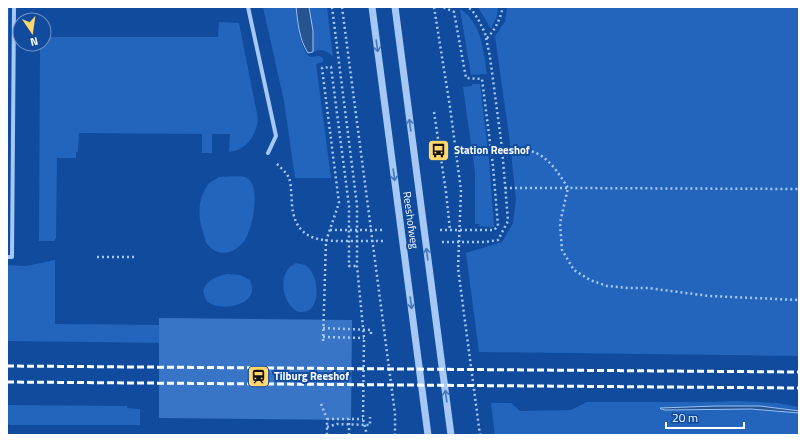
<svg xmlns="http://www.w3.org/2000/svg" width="806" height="442" font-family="'Titillium Web',sans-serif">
  <rect width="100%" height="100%" fill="#104b9e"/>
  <path fill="#2365bd" d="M7 7H9L7 214Z
    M263 7H296C297 19 300 50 310 57L319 56 323 58V62L316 64 331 178H295L284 101Z
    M309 7H327L333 57C327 50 321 48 313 52V31Z
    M478 7H498L497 16 491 29Z
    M507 7H799V356L479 352 466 253 502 242 513 223 516 200 510 143 495 36 505 22Z
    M460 9C482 23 483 49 487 74L471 75Z
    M219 22 239 23 258 119C256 136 247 150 229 152L230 134H212V153H202V134L79 133 78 152H76V158H57L56 238 54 241H39L40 44H44V37H218Z
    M472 84H480L489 160 494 227 478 226 480 224H475V172L463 87 472 86Z
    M219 177C226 177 242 175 247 178 261 186 253 226 246 238 238 252 221 259 209 246 206 244 205 239 204 235 198 219 197 201 207 186 209 182 216 179 219 177Z
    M55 260V324L167 325 169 343 7 341V265L26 266Z
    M296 263C299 264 303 264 305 265 318 272 322 305 307 311 287 319 271 274 296 263Z
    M227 274 240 275 250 280C251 283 252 287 252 289 253 307 216 312 206 300 205 298 204 294 203 291 207 279 216 277 227 274Z
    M737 401 777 403 799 407V411L760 406 664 407 751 409 799 413V435H495L491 403H511L520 411 571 410 587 402H711Z
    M7 405 127 406V408L140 409V425H9L7 423Z"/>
  <path fill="#285391" stroke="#98c3f8" d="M296 7H309L313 31V52L308 53C299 39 298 23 296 7Z
    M715 406H760L799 411V413L751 409 665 410 661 409 660 408Z"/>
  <path fill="#3975c6" d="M159 318 352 320 351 420 159 418Z"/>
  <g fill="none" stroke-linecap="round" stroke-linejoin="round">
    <path stroke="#a6c8f5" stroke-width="2.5" stroke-dasharray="2 3" stroke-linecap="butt" d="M332 7 357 205V266L364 338 363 419 367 435
      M342 7 395 414V435
      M434 7 450 107 461 190 458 268 480 435
      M487 38C496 29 500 19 503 7
      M434 112 446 192 450 230
      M502 148C511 149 521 149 530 151 548 155 559 174 568 188L799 189
      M277 164C281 168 287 173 289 178 292 186 291 203 293 212 299 242 324 241 349 241 361 241 373 241 385 241
      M505 188H568L560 223 562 250 574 270 590 280 607 286 628 288H648L709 296 799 300
      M330 230H385
      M440 230H494L498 226 493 166 482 79 466 78 454 12 443 7
      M442 242H485L498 240 508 221 502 148 490 57 485 33 478 19 472 10 467 7
      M97 257H137
      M323 328 371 330V336
      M323 337 364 338
      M323 341 326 241 339 203 322 68 331 67 349 206V266H357
      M321 404 327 419V435
      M327 419H363
      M327 427 337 424 370 425V417
      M349 435V419"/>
    <path stroke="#a6c8f5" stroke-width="4" d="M248 7 276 136 268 153
      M7 257H12L14 7"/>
    <path stroke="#a6c8f5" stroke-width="7" d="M372 7 428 435
      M395 7 451 435"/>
    <path stroke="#fff" stroke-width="3" stroke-dasharray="7 3" stroke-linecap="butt" d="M7 366 799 372
      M7 382 799 388"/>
  </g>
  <defs><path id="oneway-shaft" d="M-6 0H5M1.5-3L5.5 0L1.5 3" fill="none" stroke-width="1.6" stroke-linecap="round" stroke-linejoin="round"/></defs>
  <g stroke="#4477bc">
    <use href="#oneway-shaft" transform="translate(377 46) rotate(82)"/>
    <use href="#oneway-shaft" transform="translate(410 125) rotate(-98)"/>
    <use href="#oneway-shaft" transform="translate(394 175) rotate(82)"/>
    <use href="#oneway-shaft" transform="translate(427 254) rotate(-98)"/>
    <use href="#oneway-shaft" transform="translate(411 303) rotate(82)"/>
    <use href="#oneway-shaft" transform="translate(446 396) rotate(-98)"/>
  </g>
  <defs>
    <symbol id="bus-square" viewBox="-11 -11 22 22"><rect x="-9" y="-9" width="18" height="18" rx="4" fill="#ffd76a" stroke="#104b9e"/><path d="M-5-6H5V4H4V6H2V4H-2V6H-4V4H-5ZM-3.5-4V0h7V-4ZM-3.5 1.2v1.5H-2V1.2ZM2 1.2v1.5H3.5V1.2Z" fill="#111"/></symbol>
    <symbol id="station-square" viewBox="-11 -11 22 22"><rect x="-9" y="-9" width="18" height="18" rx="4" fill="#ffd76a" stroke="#104b9e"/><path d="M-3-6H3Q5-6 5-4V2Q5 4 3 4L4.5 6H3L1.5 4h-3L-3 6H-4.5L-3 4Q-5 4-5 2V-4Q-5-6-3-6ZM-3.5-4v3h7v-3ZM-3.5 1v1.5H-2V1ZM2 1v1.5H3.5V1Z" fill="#111"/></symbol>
  </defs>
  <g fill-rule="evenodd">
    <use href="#bus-square" x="426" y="138" width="25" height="25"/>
    <use href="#station-square" x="246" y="364" width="25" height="25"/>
  </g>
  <g text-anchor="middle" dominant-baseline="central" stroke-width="4" stroke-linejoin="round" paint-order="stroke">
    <g font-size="11" font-weight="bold" fill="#fff" stroke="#104b9e" text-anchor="start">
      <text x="454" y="150">Station Reeshof</text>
      <text x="274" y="376">Tilburg Reeshof</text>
    </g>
    <g font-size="11" fill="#fff" stroke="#104b9e">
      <text transform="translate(411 220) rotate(82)">Reeshofweg</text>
    </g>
  </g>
  <rect width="806" height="442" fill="none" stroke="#ffffff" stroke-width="16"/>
  <g transform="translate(32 32) rotate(167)"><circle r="19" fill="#104b9e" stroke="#7093c5"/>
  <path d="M0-3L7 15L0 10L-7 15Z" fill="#ffd76a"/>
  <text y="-6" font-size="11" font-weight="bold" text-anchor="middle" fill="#ffffff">N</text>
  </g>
  <path d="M666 422v6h78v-6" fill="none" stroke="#ffffff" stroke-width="2"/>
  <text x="672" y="422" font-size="12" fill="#ffffff" stroke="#104b9e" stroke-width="3" paint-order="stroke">20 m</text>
</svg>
